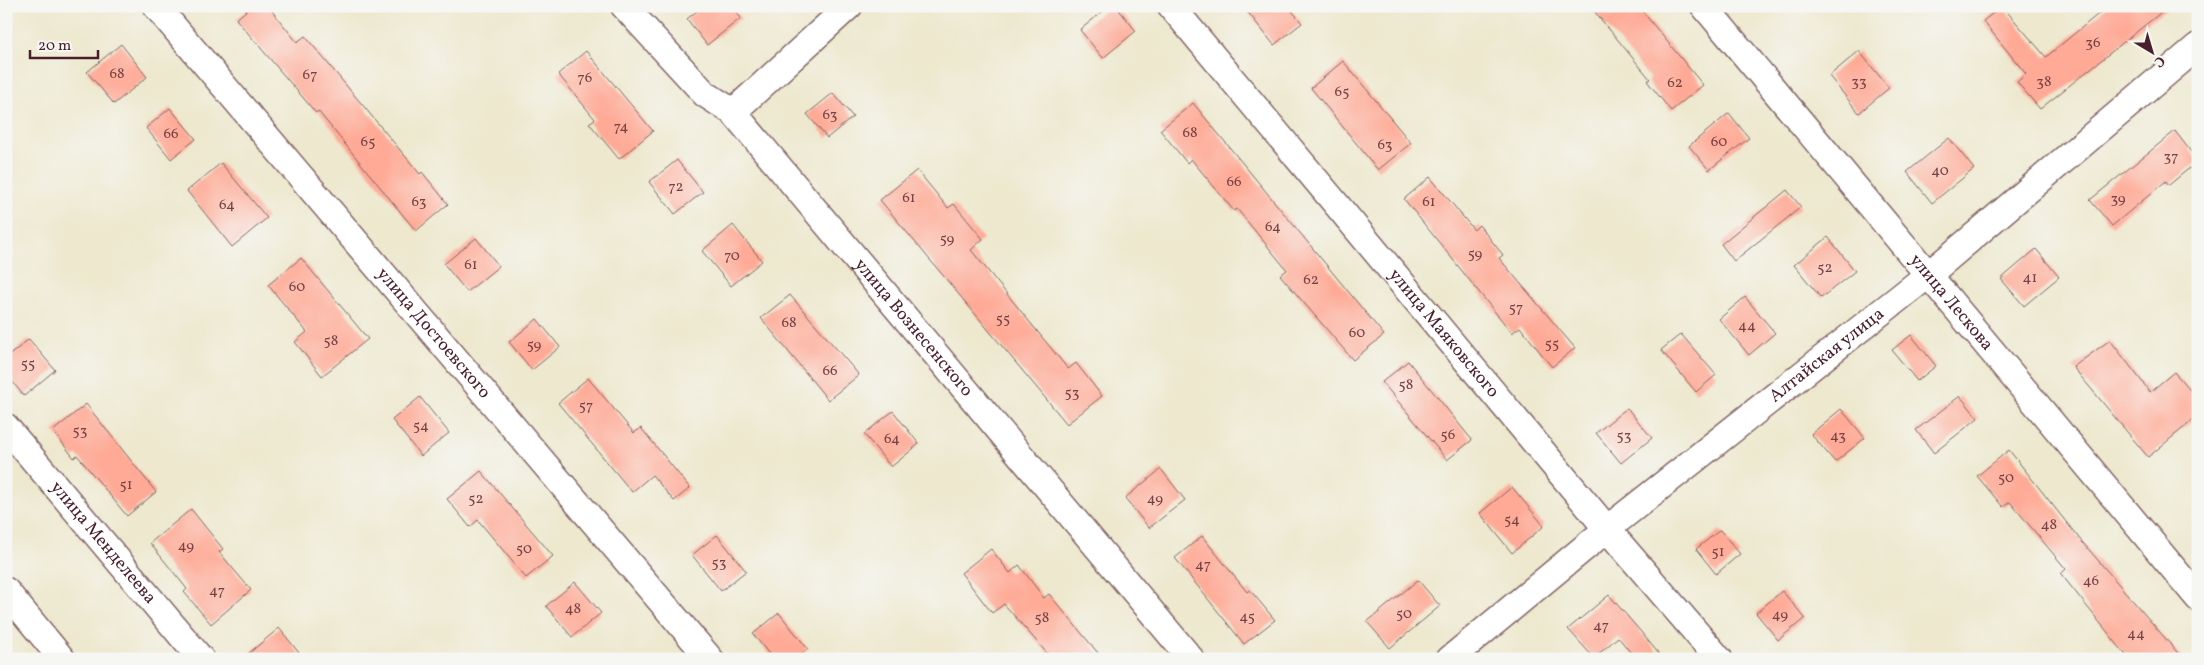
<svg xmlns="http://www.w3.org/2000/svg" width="2204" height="665" font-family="Vollkorn,serif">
  <rect width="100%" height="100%" fill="#f6f6f2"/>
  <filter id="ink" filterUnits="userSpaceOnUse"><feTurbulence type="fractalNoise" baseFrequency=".02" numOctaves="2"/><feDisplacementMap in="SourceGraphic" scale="10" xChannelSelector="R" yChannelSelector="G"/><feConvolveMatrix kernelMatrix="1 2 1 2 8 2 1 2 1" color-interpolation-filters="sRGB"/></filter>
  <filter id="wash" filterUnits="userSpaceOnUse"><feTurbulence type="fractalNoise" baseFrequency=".0096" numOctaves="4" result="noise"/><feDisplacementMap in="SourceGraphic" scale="20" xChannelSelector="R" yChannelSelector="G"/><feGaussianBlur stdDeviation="1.12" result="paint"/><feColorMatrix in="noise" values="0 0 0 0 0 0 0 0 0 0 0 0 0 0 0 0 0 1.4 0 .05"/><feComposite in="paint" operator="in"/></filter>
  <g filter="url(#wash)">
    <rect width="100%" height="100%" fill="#ede8ce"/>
    <g id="blocks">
      <path fill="#feaa96" d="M252 6H268L297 42 305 36 420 174 422 172 448 204 416 231 318 111 316 113 236 19Z
        M703 6H731L741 18 707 45 687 19Z
        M1109 6H1116L1136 31 1103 58 1080 30Z
        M1243 6H1288L1302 23 1274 45Z
        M1590 6H1638L1703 85 1671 111 1647 81 1650 79Z
        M2002 6 2046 57 2108 6H2169L2040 109 2017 82 2026 74 1983 21Z
        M121 44 147 77 114 104 87 72Z
        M586 51 653 131 619 159 589 123 595 119 558 74Z
        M1859 51 1889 88 1859 113 1829 76Z
        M1343 61 1411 143 1378 170 1311 88Z
        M833 93 853 117 827 138 807 114Z
        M1193 103 1384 335 1353 360 1280 275 1287 270 1237 209 1234 211 1191 159 1187 163 1160 130Z
        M170 108 196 139 171 159 146 128Z
        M1729 113 1749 138 1709 170 1689 146Z
        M2175 131 2198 161 2169 185 2166 181 2112 226 2090 200Z
        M1949 138 1974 169 1932 203 1907 172Z
        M677 160 703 192 675 214 649 182Z
        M221 163 267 218 232 247 187 191Z
        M917 170 948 208 954 204 983 239 971 250 1068 369 1076 363 1102 396 1067 424 880 200Z
        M1430 177 1474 230 1479 225 1503 255 1499 258 1575 348 1552 367 1520 327 1512 333 1404 199Z
        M1787 190 1801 207 1734 261 1721 244Z
        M733 225 762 261 731 286 702 251Z
        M1828 237 1855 271 1821 298 1794 265Z
        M476 238 499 266 467 292 444 264Z
        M2036 249 2059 277 2024 306 2001 279Z
        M301 258 368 339 322 376 295 342 307 332 268 285Z
        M790 295 859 375 828 400 761 318Z
        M1745 297 1775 333 1749 355 1719 319Z
        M537 319 560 347 532 370 509 342Z
        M1681 334 1716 375 1696 392 1661 350Z
        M1911 335 1936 366 1917 381 1892 350Z
        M29 339 55 370 24 396 6 374V358Z
        M2110 340 2150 392 2174 372 2198 399V416L2148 457 2073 367Z
        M1408 361 1472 440 1447 460 1382 382Z
        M588 378 634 433 641 428 690 488 674 501 652 475 632 492 558 403Z
        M1960 396 1978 418 1934 453 1916 430Z
        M420 397 449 433 421 456 392 420Z
        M86 404 156 492 127 516 77 455 74 458 53 431Z
        M1627 408 1652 438 1621 463 1596 433Z
        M1841 409 1865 438 1835 462 1811 434Z
        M893 411 919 444 891 467 864 434Z
        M2009 450 2078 537 2183 659H2129L2061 574 2066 569 2010 502 2003 507 1977 476Z
        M1161 469 1185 500 1149 528 1125 498Z
        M481 471 553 556 526 578 478 520 470 527 447 499Z
        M1512 487 1544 526 1512 553 1480 513Z
        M191 509 223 549 219 552 251 590 211 624 184 592 187 589 150 543Z
        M1720 530 1740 554 1716 574 1696 549Z
        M717 535 746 571 721 591 692 555Z
        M1202 536 1247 592 1250 590 1275 620 1244 644 1175 558Z
        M991 549 1010 573 1019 565 1044 598 1049 594 1103 659H1052L1004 604 992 613 961 573Z
        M1418 580 1440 606 1390 648 1367 622Z
        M575 582 601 613 572 637 546 606Z
        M1782 591 1805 618 1778 640 1756 613Z
        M1609 595 1641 632 1663 659H1636L1618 637 1594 658 1568 629Z
        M779 613 808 649 796 659H773L753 634Z
        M279 628 304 659H242Z"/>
    </g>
  </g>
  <g filter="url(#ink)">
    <use href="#blocks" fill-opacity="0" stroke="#836564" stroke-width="1"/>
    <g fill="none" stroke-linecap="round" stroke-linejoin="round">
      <defs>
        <g id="minor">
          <path id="s1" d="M156 6 710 659"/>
          <path id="s2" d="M624 6 705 94 733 112 1191 659"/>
          <path id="s3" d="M1171 6 1607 529 1719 659"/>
          <path id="s4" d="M1704 6 2198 598"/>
          <path d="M733 112 849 6"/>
          <path id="s5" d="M6 427 201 659"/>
          <path d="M6 591 62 659"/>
          <path id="s6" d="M1450 659 1607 529 1928 275 2198 46"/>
        </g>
      </defs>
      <use href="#minor" stroke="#836564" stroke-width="29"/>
      <use href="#minor" stroke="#fff" stroke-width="26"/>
    </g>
  </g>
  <g text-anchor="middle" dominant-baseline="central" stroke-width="4" stroke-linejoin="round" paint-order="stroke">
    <g font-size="15" fill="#774246">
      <text x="2093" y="43">36</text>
      <text x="117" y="74">68</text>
      <text x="310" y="75">67</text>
      <text x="585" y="78">76</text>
      <text x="1859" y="82">33</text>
      <text x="2044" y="82">38</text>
      <text x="1675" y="83">62</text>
      <text x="1342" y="92">65</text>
      <text x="830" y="115">63</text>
      <text x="621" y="127">74</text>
      <text x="1190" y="133">68</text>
      <text x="171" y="134">66</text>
      <text x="368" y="142">65</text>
      <text x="1719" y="142">60</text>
      <text x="1385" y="145">63</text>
      <text x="2171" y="157">37</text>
      <text x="1940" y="171">40</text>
      <text x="1234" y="182">66</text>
      <text x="676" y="187">72</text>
      <text x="909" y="198">61</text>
      <text x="2118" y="199">39</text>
      <text x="419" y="202">63</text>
      <text x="1429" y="202">61</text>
      <text x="227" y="205">64</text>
      <text x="1273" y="227">64</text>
      <text x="947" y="239">59</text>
      <text x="1475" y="254">59</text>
      <text x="732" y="256">70</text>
      <text x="471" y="265">61</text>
      <text x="1825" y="268">52</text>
      <text x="2030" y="278">41</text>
      <text x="1311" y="280">62</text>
      <text x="297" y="287">60</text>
      <text x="1516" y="308">57</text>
      <text x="1003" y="319">55</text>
      <text x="789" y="323">68</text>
      <text x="1747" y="326">44</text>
      <text x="1357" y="333">60</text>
      <text x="331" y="341">58</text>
      <text x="1552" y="344">55</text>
      <text x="534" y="345">59</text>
      <text x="28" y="364">55</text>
      <text x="830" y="371">66</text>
      <text x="1406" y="385">58</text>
      <text x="1072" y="393">53</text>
      <text x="586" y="406">57</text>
      <text x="421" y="426">54</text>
      <text x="80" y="431">53</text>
      <text x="1448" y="435">56</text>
      <text x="1624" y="436">53</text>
      <text x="1838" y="436">43</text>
      <text x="892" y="439">64</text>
      <text x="2006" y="478">50</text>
      <text x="126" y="485">51</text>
      <text x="476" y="499">52</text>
      <text x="1155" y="499">49</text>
      <text x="1512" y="520">54</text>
      <text x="2049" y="525">48</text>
      <text x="186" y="546">49</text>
      <text x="524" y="549">50</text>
      <text x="1718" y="552">51</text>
      <text x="719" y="563">53</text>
      <text x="1203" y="565">47</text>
      <text x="2091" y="581">46</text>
      <text x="217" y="591">47</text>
      <text x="573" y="609">48</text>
      <text x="1404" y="614">50</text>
      <text x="1780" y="615">49</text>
      <text x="1247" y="617">45</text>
      <text x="1042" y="618">58</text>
      <text x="1601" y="626">47</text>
      <text x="2136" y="634">44</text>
    </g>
    <g font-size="18" fill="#4a1f2b" stroke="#f6f6f2">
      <text stroke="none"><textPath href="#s4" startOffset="386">улица Лескова</textPath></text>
      <text stroke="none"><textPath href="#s2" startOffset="434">улица Вознесенского</textPath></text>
      <text stroke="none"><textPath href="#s1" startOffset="429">улица Достоевского</textPath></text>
      <text stroke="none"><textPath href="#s3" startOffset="426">улица Маяковского</textPath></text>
      <text stroke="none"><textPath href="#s6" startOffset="484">Алтайская улица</textPath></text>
      <text stroke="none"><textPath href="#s5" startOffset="151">улица Менделеева</textPath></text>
    </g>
  </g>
  <rect width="2204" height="665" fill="none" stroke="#f6f6f2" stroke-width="25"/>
  <g transform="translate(2152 52) rotate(142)" stroke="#f6f6f2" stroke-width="4" paint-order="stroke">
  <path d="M0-4L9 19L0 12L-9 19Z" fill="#4a1f2b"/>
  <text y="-8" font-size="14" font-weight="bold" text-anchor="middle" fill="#4a1f2b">С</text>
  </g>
  <path d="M30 50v8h68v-8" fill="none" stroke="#4a1f2b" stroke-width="2.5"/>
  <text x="38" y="50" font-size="15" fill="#4a1f2b" stroke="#f6f6f2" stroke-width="4" paint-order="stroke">20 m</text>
</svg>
